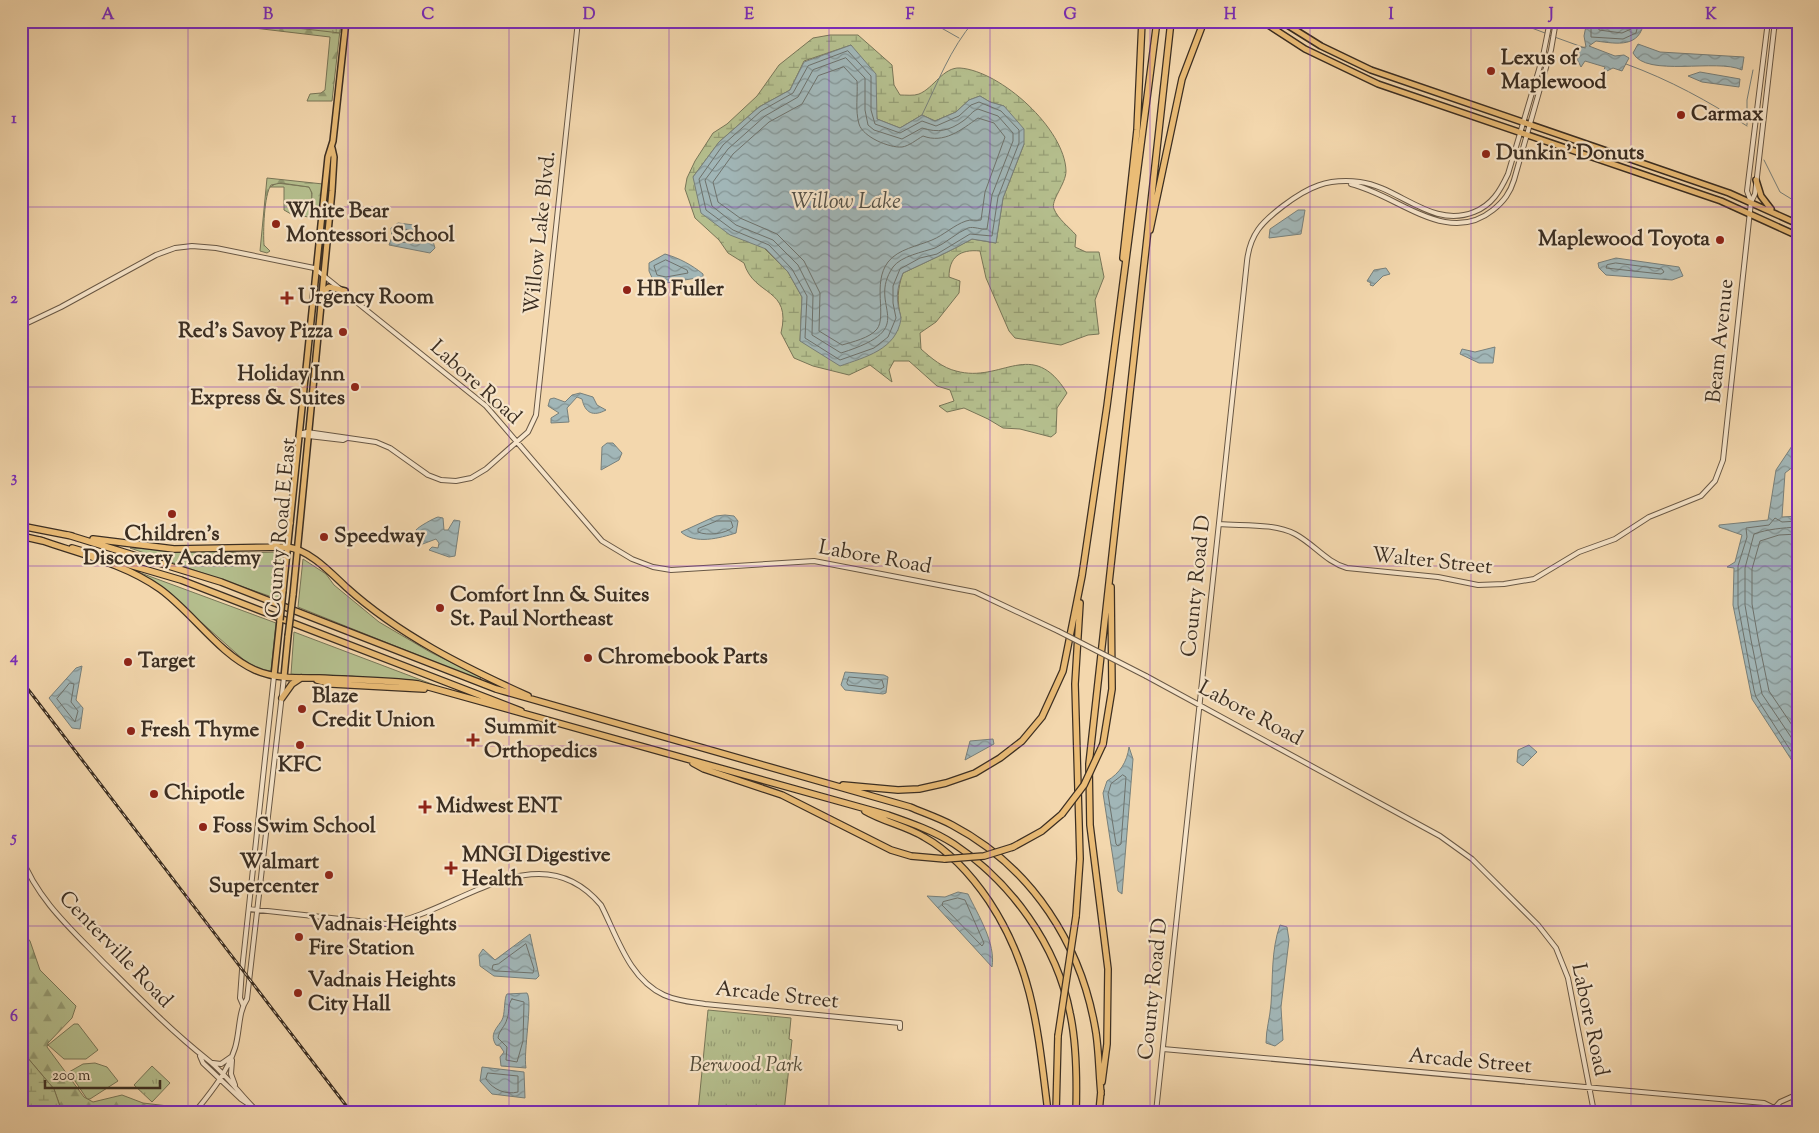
<svg xmlns="http://www.w3.org/2000/svg" width="1819" height="1133" font-family="'Sorts Mill Goudy',serif">
  <defs>
    <pattern id="forest-firs" width="22" height="20" patternUnits="userSpaceOnUse" patternTransform="scale(1.25)"><rect width="22" height="20" fill="#b5bf8e"/><path d="M5 1l3.5 6h-7zM16 11l3.5 6h-7z" fill="#949c74"/></pattern>
    <pattern id="wetland-marsh" width="20" height="14" patternUnits="userSpaceOnUse" patternTransform="scale(1.25)"><rect width="20" height="14" fill="#b5bf8e"/><path d="M1 5h8M5 5V1M11 12h8M15 12V8" fill="none" stroke="#949c74"/></pattern>
    <pattern id="park-tufts" width="24" height="20" patternUnits="userSpaceOnUse" patternTransform="scale(1.25)"><rect width="24" height="20" fill="#b5bf8e"/><path d="M3 7l-1-3M5 7V3M7 7l1-3M15 17l-1-3M17 17v-4M19 17l1-3" fill="none" stroke="#949c74"/></pattern>
    <pattern id="water-waves" width="16" height="10" patternUnits="userSpaceOnUse" patternTransform="scale(1.25)"><rect width="16" height="10" fill="#a1b6b7"/><path d="M0 5q4-4 8 0t8 0" fill="none" stroke="#849494"/></pattern>
  </defs>
  <rect width="100%" height="100%" fill="#f3d7ad"/>
  <filter id="stains"><feTurbulence type="fractalNoise" baseFrequency=".004" numOctaves="4"/><feColorMatrix values="0 0 0 0 .2 0 0 0 0 .09 0 0 0 0 .02 0 0 0 .5 -.17"/></filter>
  <radialGradient id="worn" r=".72"><stop offset=".6" stop-color="#630" stop-opacity="0"/><stop offset="1" stop-color="#630" stop-opacity=".3"/></radialGradient>
  <path fill="#b5bf8e" stroke="#787658" d="M277 183 309 187C316 196 308 208 314 218L291 214 284 210V187H270Z
    M130 548 243 553 280 552 283 556 278 599Z
    M303 559 326 574 334 585 379 622 430 652 481 677 480 680 298 607Z
    M138 572 276 623 271 671 259 669 245 661 157 583Z
    M294 632 437 686V687L352 676 291 674Z
    M74 1024H78L98 1050 86 1059H64L48 1045Z
    M95 1063 107 1067 118 1081 90 1099H87L69 1072 83 1064Z"/>
  <path fill="url(#forest-firs)" stroke="#787658" d="M231 21H341L332 101H307L310 94 321 93 325 90 330 37 237 26 232 25Z
    M267 178 323 184 319 215 316 218 311 214 312 193 309 187 281 183 271 185C264 195 263 232 264 245L270 251 267 253 260 251Z
    M21 930 30 941 40 970 76 1006 72 1018 48 1043 47 1047 84 1097 93 1102 122 1095 143 1103 168 1106 182 1112H62L54 1089 21 1050Z"/>
  <path fill="url(#wetland-marsh)" stroke="#787658" fill-rule="evenodd" d="M830 35H858L892 65 894 85 900 95C906 95 914 96 919 94 934 88 943 67 960 68 1001 71 1065 129 1066 171 1066 184 1050 201 1054 209 1058 219 1069 227 1076 235L1075 247 1086 252H1099L1104 277 1095 300 1099 334 1088 335 1061 345 1015 338 1009 331 986 278 980 251C960 249 949 257 949 277L960 281 959 293 936 322 920 333 921 349C931 358 943 368 956 371 1002 384 1032 336 1067 393L1057 408 1056 433 1051 437 1020 429 1003 428 988 419 964 408 947 412 939 406 954 401 950 390 937 386 909 361H894L889 370 892 382 870 365 849 375 813 366 794 358 781 333C792 287 754 297 744 263L728 253 719 240 695 218 685 189 687 178 695 161 713 133 727 124 757 96 779 65 813 38ZM851 45 876 110 877 119 900 128 922 115 935 121 956 112 969 100 980 96 990 102 1004 106 1024 144 1003 198 996 243 972 239C949 252 926 262 903 273 897 289 897 302 901 318L800 341 802 297 788 272 693 177 719 142 759 107 790 90 804 61Z
    M21 1050 54 1089 62 1112H21Z"/>
  <path fill="url(#park-tufts)" stroke="#787658" d="M236 21H341L340 33Z
    M708 1010 791 1018 789 1039 792 1040 784 1112H698Z
    M152 1066 170 1083 152 1102 134 1085Z"/>
  <path fill="url(#water-waves)" stroke="#78807b" d="M1587 21H1644C1640 48 1618 44 1596 41L1589 46 1615 56 1624 55 1629 58 1622 71 1613 68 1603 73 1605 67 1585 61 1581 67 1577 59 1576 48 1586 47 1584 36Z
    M1638 44 1660 52 1744 57 1742 70C1717 58 1646 78 1633 53Z
    M851 45 876 74 877 119 900 128 922 115 935 121 956 112 969 100 980 96 990 102 1004 106 1024 129V144L1003 198 996 243 972 239C949 252 926 262 903 273 899 283 896 293 898 304 898 309 901 314 901 319 896 350 865 357 840 366L800 341 802 297 788 272 766 249 730 235 701 213 693 177 719 142 759 107 790 90 804 62Z
    M1700 72 1740 79 1739 87 1702 82 1688 76Z
    M1298 210H1305L1301 234 1269 238 1270 229Z
    M398 223 414 225 419 236 432 238 435 248 430 253 389 245 392 237 391 228Z
    M665 254C679 258 692 265 703 274V277L666 283 653 280 649 271V263Z
    M1616 258 1679 267 1683 276 1672 280 1606 275 1599 268 1598 263Z
    M1386 268 1390 274 1383 276 1373 286 1370 285 1371 283 1367 281 1374 270Z
    M1495 347 1493 363H1479L1460 354 1462 349 1475 352Z
    M580 393 593 397 597 405 606 410C593 417 585 413 582 399L577 397 567 408 569 422 551 423V418L559 413 548 406 550 399 554 398 565 402 572 395Z
    M1798 437V463L1785 473 1782 517 1798 516V770L1752 699 1733 605 1734 568 1727 567 1735 562 1742 535 1719 527V525L1768 520 1776 470Z
    M607 443H613L622 453 619 460 601 470 602 447Z
    M725 515 734 516 738 521 736 533C720 538 695 545 681 532L716 516Z
    M438 517 443 518 444 530H448L454 520 460 521 455 556 449 557 429 550 432 547 438 548 439 543 436 539 420 545 416 530C418 527 434 518 438 517Z
    M82 666 76 700 83 708 80 729 72 728 49 698 76 668Z
    M845 672 884 675 888 677 886 693 883 694 845 690 841 685Z
    M993 739 994 744 965 760 970 741Z
    M1529 745 1537 752 1523 766 1517 762 1518 750Z
    M1129 747 1133 759 1122 894 1118 891 1103 793 1107 781C1120 773 1127 762 1129 747Z
    M958 892 968 894C978 915 996 943 992 967L927 896 945 897Z
    M1280 925 1287 927 1289 940 1281 1007 1283 1040 1275 1046 1266 1043C1266 1029 1270 1018 1271 1004 1273 978 1271 950 1280 925Z
    M530 934 539 976 536 979 494 976 480 966 479 955 483 949 495 960Z
    M527 993C533 1001 523 1053 526 1068L501 1066 500 1057 504 1052 500 1046 496 1045C489 1034 497 1028 502 1020 505 1014 504 1003 506 996L507 994Z
    M482 1067 524 1072 525 1098 492 1094 480 1081Z"/>
  <g fill="none" stroke-linecap="round" stroke-linejoin="round">
    <path stroke="#6e726c" stroke-width="1" d="M1591 21V37L1623 39 1636 33 1639 21
      M1598 21 1599 30 1622 33 1631 29 1633 21
      M848 51 871 76V110L875 124 900 133 922 121 936 126 959 116 971 105 979 102 1001 111 1019 130V143L998 197 992 236 970 234 937 254 920 258 900 269 893 286V303L896 318 888 337 874 348 840 360 805 338 807 296 792 269 769 245 733 230 706 210 699 179 723 145 761 111 793 93 808 66Z
      M846 58 865 78V110L868 125 874 130 902 139 922 128C938 133 949 131 963 121 969 117 972 111 978 109L998 116 1013 133V141L992 195 987 229C981 230 974 226 968 228 956 233 946 243 935 248 923 252 901 256 893 267 865 308 924 327 841 353L812 335 813 295 798 265 773 240 736 225 712 206 705 180 728 149 765 116 798 97 813 70Z
      M844 67 857 81C858 95 855 110 859 124 863 137 889 148 902 147 909 146 916 140 923 136 944 144 961 130 978 118L994 123 1005 137 985 192 981 220C976 221 971 219 966 221 954 225 944 235 932 240 918 246 898 249 888 262 872 283 887 316 877 329 870 338 852 342 842 345L819 331 820 293 804 261 777 234 740 218 718 202 713 182 733 154 769 122 802 104 818 76Z
      M398 229 411 230 416 243 397 242Z
      M666 260 687 270 688 273 666 277 657 275 654 266Z
      M1616 263 1662 269 1664 272 1661 274 1606 268 1607 265Z
      M717 521H731L733 527C726 534 707 536 698 532V529Z
      M1798 521 1782 522 1775 518 1769 525 1746 528 1747 537 1738 566V605L1754 690 1756 697 1798 762
      M1798 527C1782 528 1768 529 1754 534L1745 568V605L1751 640 1762 694 1795 743 1798 752
      M1798 534 1779 535 1760 541 1752 569V604L1758 638 1769 691 1798 734
      M849 677 882 680 884 687 881 689 848 685 847 683Z
      M70 683 74 684 71 702 78 711 75 722 57 699Z
      M1123 775 1126 777 1121 844 1118 846 1116 844 1108 794 1111 784Z
      M958 898 965 900 984 943 982 946 942 905 943 902Z
      M526 944 534 969 533 973 496 971 492 969 493 965 498 964Z
      M512 999 524 1002 523 1041 517 1062 506 1060 507 1047 498 1038C499 1030 505 1027 507 1019 510 1012 507 1005 512 999Z
      M488 1073 518 1076V1092C506 1095 493 1090 486 1079Z"/>
    <path stroke="#78807b" stroke-width="1" d="M929 21 959 38
      M1513 21 1545 33
      M1778 29 1781 21
      M1549 35 1585 48
      M1626 64C1670 80 1708 101 1747 126
      M922 115C938 82 950 49 974 21
      M1747 125V100L1753 70
      M1764 160 1780 192 1798 203"/>
    <defs>
      <path id="minor" d="M1351 184C1398 195 1447 247 1493 210 1504 201 1510 193 1514 180L1551 50 1556 21
        M1751 202 1747 191 1768 21
        M21 326 61 307 156 255 175 248 192 246 216 248 314 268 486 406 602 541 632 559 653 567 671 570 814 561 975 592 1058 631
        M299 434 307 432 376 442 390 448 428 475 441 480 456 481 471 478 486 469 528 432 536 415 578 21
        M300 435 343 440 347 438
        M1219 524C1243 526 1274 523 1295 534 1314 544 1326 562 1347 568L1438 577 1478 585 1504 584 1534 579 1579 552 1615 539 1649 517 1701 496 1715 481 1723 460 1751 202 1755 194 1775 21
        M1146 676 1440 836 1472 859 1538 925 1556 948 1568 978 1594 1112
        M21 856C37 899 71 929 102 961 136 995 170 1030 208 1060 227 1075 241 1096 258 1112
        M249 909 386 924C458 913 538 830 601 905 617 936 629 979 664 995 677 1001 691 1002 705 1004L900 1023V1028
        M243 1005 240 998 242 970 274 676
        M1163 1049 1764 1103 1774 1108
        M200 1056 203 1063 241 1099 247 1103
        M232 1060 231 1074 235 1085
        M213 1063 221 1064 231 1057
        M195 1112C211 1092 227 1073 235 1048 240 1032 238 1012 247 999L284 677
        M1156 1112 1247 261C1250 234 1262 222 1283 206 1308 187 1327 178 1360 182 1399 187 1432 229 1474 212 1492 205 1500 191 1508 174L1543 56 1550 21
        M1771 1112 1780 1102 1798 1094"/>
      <path id="major" d="M1262 21 1305 49 1378 84 1721 201 1798 236
        M1281 21 1321 46 1371 70 1729 193 1798 224
        M1756 180 1761 196 1771 209
        M321 294 329 287 345 291
        M283 591 323 205 328 157 333 141 346 21
        M293 595 332 191 334 157 332 148
        M274 676 280 620
        M284 677 288 636"/>
      <path id="highway" d="M1150 230 1182 79 1204 21
        M1123 258 1137 130 1142 21
        M21 526 72 536
        M68 535 221 582 496 689 910 807C924 813 939 818 952 825 1032 867 1082 945 1096 1033 1099 1053 1099 1074 1101 1094
        M21 536 43 541
        M93 539 174 549 287 547C310 550 330 572 346 587 399 635 464 667 528 696
        M40 540C80 554 125 564 160 589 192 612 219 654 255 670 275 679 298 678 319 678 352 680 385 680 418 684L888 815C911 823 934 831 954 844 1011 882 1057 945 1070 1013 1077 1045 1077 1079 1076 1112
        M272 547 284 537 290 523
        M72 548 181 580 521 711
        M317 680 332 684 424 689
        M282 698 292 684 301 678
        M1103 744 1112 689 1111 587
        M693 763 704 769 782 795 891 850 911 856 945 859
        M843 785 898 790 919 789 946 783 975 773 1000 758 1022 741 1042 717 1063 671 1082 576 1107 406 1157 21
        M865 811C884 822 906 826 924 837 951 852 972 876 989 901 1034 969 1038 1033 1048 1112
        M1013 847 1042 831 1062 814
        M1076 916 1080 859 1075 684 1080 603
        M1102 1082 1107 1044 1108 969 1090 825 1089 764 1171 21
        M1056 1112 1058 1036
        M1099 1112 1101 1091"/>
    </defs>
    <use href="#minor" stroke="#695845" stroke-width="6"/>
    <use href="#major" stroke="#3b2e22" stroke-width="8"/>
    <use href="#highway" stroke="#3b2e22" stroke-width="8"/>
    <use href="#minor" stroke="#f7e5ca" stroke-width="4"/>
    <use href="#major" stroke="#eabc76" stroke-width="5"/>
    <use href="#highway" stroke="#eabc76" stroke-width="5.5"/>
    <defs>
      <path id="rail" d="M21 680 351 1112"/>
    </defs>
    <use href="#rail" stroke="#3b2e22" stroke-width="3"/>
    <use href="#rail" stroke="#f7e5ca" stroke-width="1" stroke-dasharray="4" stroke-linecap="butt"/>
    <defs>
      <path id="minor-bridge" d="M1058 631 1146 676"/>
      <path id="major-bridge" d="M280 620 283 591
        M288 636 293 595"/>
      <path id="highway-bridge" d="M1062 814 1084 785 1103 744
        M945 859 984 856 1013 847
        M1058 1036 1076 916"/>
    </defs>
    <use href="#minor-bridge" stroke="#695845" stroke-width="6" stroke-linecap="butt"/>
    <use href="#major-bridge" stroke="#3b2e22" stroke-width="8" stroke-linecap="butt"/>
    <use href="#highway-bridge" stroke="#3b2e22" stroke-width="8" stroke-linecap="butt"/>
    <use href="#minor-bridge" stroke="#f7e5ca" stroke-width="4"/>
    <use href="#major-bridge" stroke="#eabc76" stroke-width="5"/>
    <use href="#highway-bridge" stroke="#eabc76" stroke-width="5.5"/>
  </g>
  <path fill="none" stroke="#7b2cbf" stroke-width="1" stroke-opacity="0.55" d="M188 21V1112M348 21V1112M509 21V1112M669 21V1112M829 21V1112M990 21V1112M1150 21V1112M1310 21V1112M1471 21V1112M1631 21V1112M21 207H1798M21 387H1798M21 566H1798M21 746H1798M21 926H1798"/>
  <g fill="#8f2418" stroke="#f7e5ca" stroke-width="2">
    <circle cx="1491" cy="71" r="5"/>
    <circle cx="1681" cy="115" r="5"/>
    <circle cx="1486" cy="154" r="5"/>
    <circle cx="276" cy="224" r="5"/>
    <circle cx="1720" cy="240" r="5"/>
    <circle cx="627" cy="290" r="5"/>
    <path d="M284.5 290.5h5v5h5v5h-5v5h-5v-5h-5v-5h5z"/>
    <circle cx="343" cy="332" r="5"/>
    <circle cx="355" cy="387" r="5"/>
    <circle cx="172" cy="514" r="5"/>
    <circle cx="324" cy="537" r="5"/>
    <circle cx="440" cy="608" r="5"/>
    <circle cx="588" cy="658" r="5"/>
    <circle cx="128" cy="662" r="5"/>
    <circle cx="302" cy="709" r="5"/>
    <circle cx="131" cy="731" r="5"/>
    <path d="M470.5 732.5h5v5h5v5h-5v5h-5v-5h-5v-5h5z"/>
    <circle cx="300" cy="745" r="5"/>
    <circle cx="154" cy="794" r="5"/>
    <path d="M422.5 799.5h5v5h5v5h-5v5h-5v-5h-5v-5h5z"/>
    <circle cx="203" cy="827" r="5"/>
    <path d="M448.5 860.5h5v5h5v5h-5v5h-5v-5h-5v-5h5z"/>
    <circle cx="329" cy="875" r="5"/>
    <circle cx="299" cy="937" r="5"/>
    <circle cx="298" cy="993" r="5"/>
  </g>
  <g text-anchor="middle" dominant-baseline="central" stroke-width="4.5" stroke-linejoin="round" paint-order="stroke">
    <g font-size="21" font-weight="bold" fill="#3b2e22" stroke="#f7e5ca" text-anchor="start">
      <text x="1501" y="59">Lexus of<tspan x="1501" dy="24">Maplewood</tspan></text>
      <text x="1691" y="115">Carmax</text>
      <text x="1496" y="154">Dunkin’ Donuts</text>
      <text x="286" y="212">White Bear<tspan x="286" dy="24">Montessori School</tspan></text>
      <text x="1710" y="240" text-anchor="end">Maplewood Toyota</text>
      <text x="637" y="290">HB Fuller</text>
      <text x="298" y="298">Urgency Room</text>
      <text x="333" y="332" text-anchor="end">Red's Savoy Pizza</text>
      <text x="345" y="375" text-anchor="end">Holiday Inn<tspan x="345" dy="24">Express &amp; Suites</tspan></text>
      <text x="172" y="535" text-anchor="middle">Children's<tspan x="172" dy="24">Discovery Academy</tspan></text>
      <text x="334" y="537">Speedway</text>
      <text x="450" y="596">Comfort Inn &amp; Suites<tspan x="450" dy="24">St. Paul Northeast</tspan></text>
      <text x="598" y="658">Chromebook Parts</text>
      <text x="138" y="662">Target</text>
      <text x="312" y="697">Blaze<tspan x="312" dy="24">Credit Union</tspan></text>
      <text x="484" y="728">Summit<tspan x="484" dy="24">Orthopedics</tspan></text>
      <text x="141" y="731">Fresh Thyme</text>
      <text x="300" y="766" text-anchor="middle">KFC</text>
      <text x="164" y="794">Chipotle</text>
      <text x="436" y="807">Midwest ENT</text>
      <text x="213" y="827">Foss Swim School</text>
      <text x="462" y="856">MNGI Digestive<tspan x="462" dy="24">Health</tspan></text>
      <text x="319" y="863" text-anchor="end">Walmart<tspan x="319" dy="24">Supercenter</tspan></text>
      <text x="309" y="925">Vadnais Heights<tspan x="309" dy="24">Fire Station</tspan></text>
      <text x="308" y="981">Vadnais Heights<tspan x="308" dy="24">City Hall</tspan></text>
    </g>
    <g font-size="21" fill="#3b2e22" stroke="#f7e5ca">
      <text transform="translate(541 233) rotate(-84)">Willow Lake Blvd.</text>
      <text transform="translate(1721 341) rotate(-84)">Beam Avenue</text>
      <text transform="translate(475 383) rotate(42)">Labore Road</text>
      <text transform="translate(282 528) rotate(-85)">County Road E East</text>
      <text transform="translate(875 558) rotate(10)">Labore Road</text>
      <text transform="translate(1432 562) rotate(6)">Walter Street</text>
      <text transform="translate(1197 586) rotate(-84)">County Road D</text>
      <text transform="translate(1250 714) rotate(28)">Labore Road</text>
      <text transform="translate(115 950) rotate(46)">Centerville Road</text>
      <text transform="translate(1154 989) rotate(-84)">County Road D</text>
      <text transform="translate(777 996) rotate(6)">Arcade Street</text>
      <text transform="translate(1589 1020) rotate(78)">Labore Road</text>
      <text transform="translate(1470 1062) rotate(5)">Arcade Street</text>
    </g>
    <g font-size="21" font-style="italic" fill="#534b38" stroke="#f7e5ca">
      <text x="746" y="1066">Berwood Park</text>
    </g>
    <g font-size="22" font-style="italic" fill="#545047" stroke="#f7e5ca">
      <text x="846" y="203">Willow Lake</text>
    </g>
  </g>
  <rect width="1819" height="1133" fill="none" stroke="#f3d7ad" stroke-width="55"/>
  <path d="M45 1080v8h115v-8" fill="none" stroke="#3b2e22" stroke-width="2.5"/>
  <text x="52" y="1080" font-size="15" fill="#3b2e22" stroke="#f7e5ca" stroke-width="4" paint-order="stroke">200 m</text>
  <rect x="28" y="28" width="1764" height="1078" fill="none" stroke="#7b2cbf" stroke-width="2"/>
  <g font-size="16" text-anchor="middle" font-weight="bold" fill="#7b2cbf">
    <text x="108" y="19">A</text>
    <text x="268" y="19">B</text>
    <text x="428" y="19">C</text>
    <text x="589" y="19">D</text>
    <text x="749" y="19">E</text>
    <text x="910" y="19">F</text>
    <text x="1070" y="19">G</text>
    <text x="1230" y="19">H</text>
    <text x="1391" y="19">I</text>
    <text x="1551" y="19">J</text>
    <text x="1711" y="19">K</text>
    <text x="14" y="123">1</text>
    <text x="14" y="303">2</text>
    <text x="14" y="482">3</text>
    <text x="14" y="662">4</text>
    <text x="14" y="842">5</text>
    <text x="14" y="1021">6</text>
  </g>
  <rect width="100%" height="100%" filter="url(#stains)"/>
  <rect width="100%" height="100%" fill="url(#worn)"/>
</svg>
